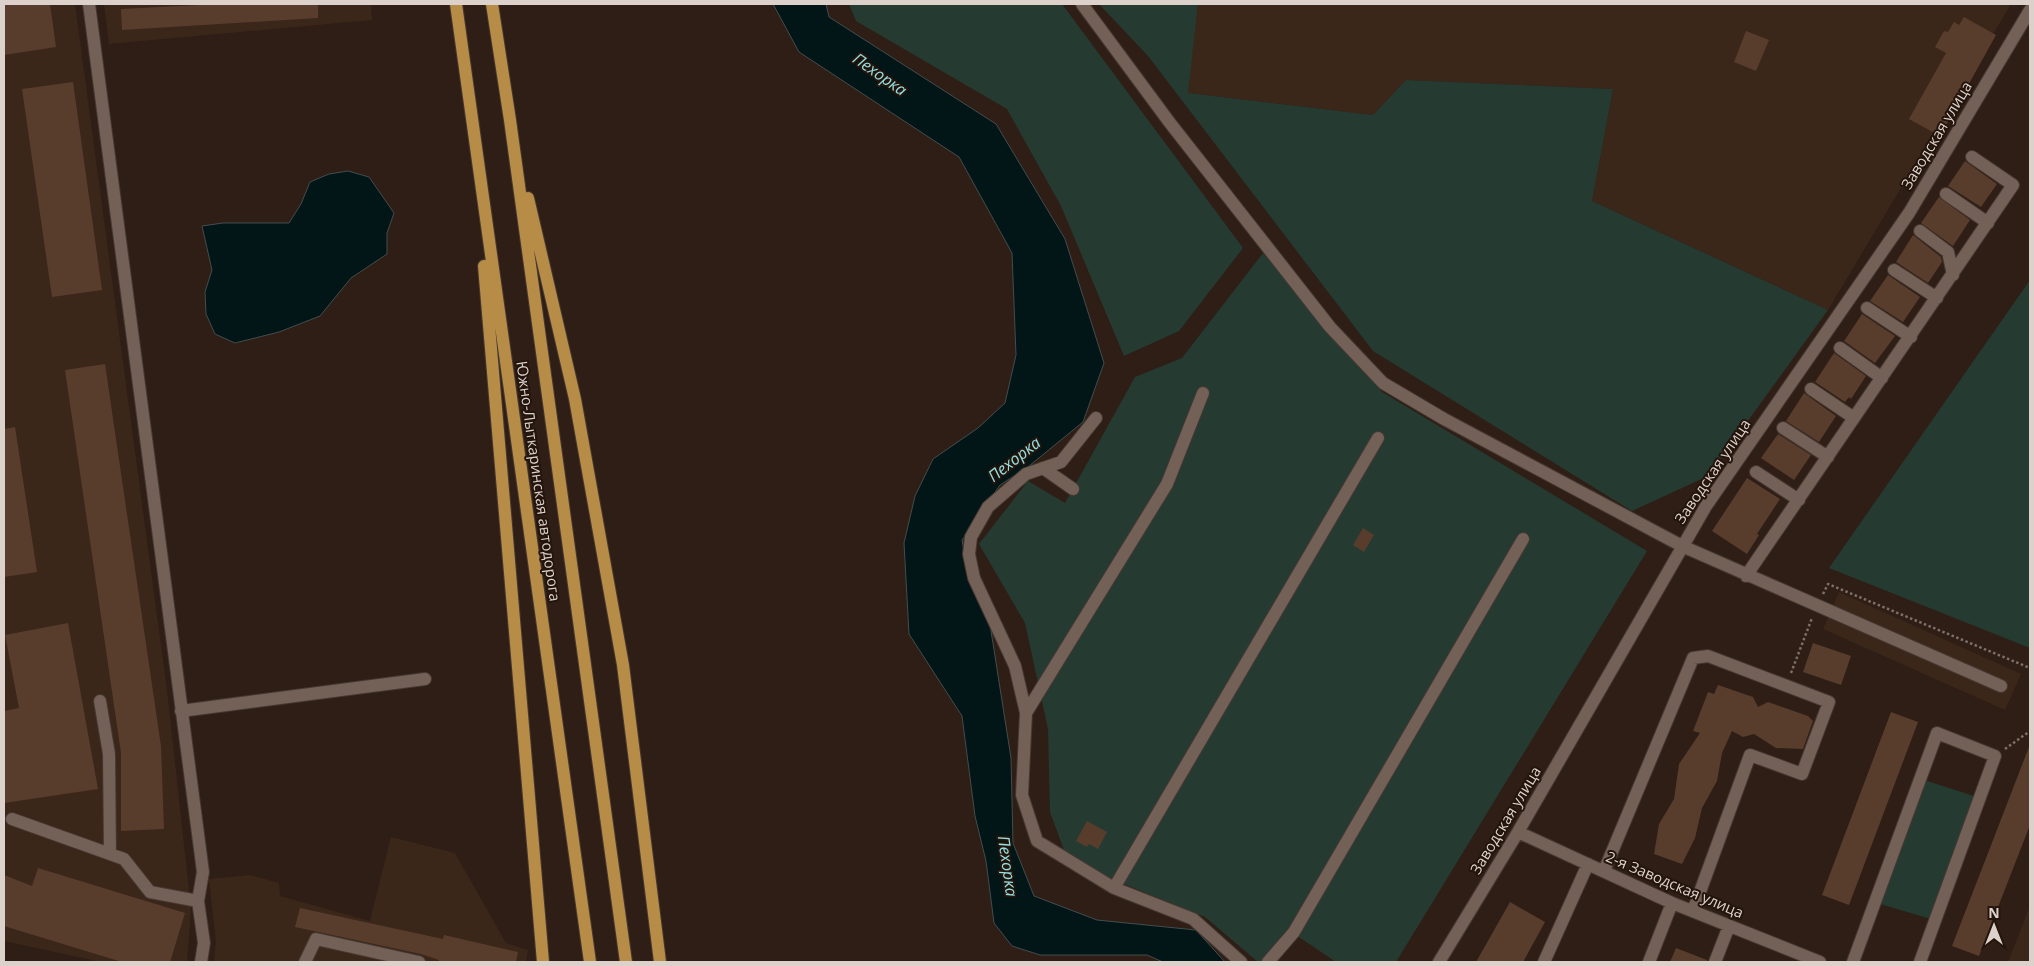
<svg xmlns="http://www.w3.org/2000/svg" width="2034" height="966" font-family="'Open Sans',sans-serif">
  <rect width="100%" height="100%" fill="#2e1e15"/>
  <path fill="#3b261a" d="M4 4H75L167 690 191 908 187 962H101L4 941Z
    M104 4H371L372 20 109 44Z
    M1198 4H2011L1828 310 1592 201 1613 89 1406 80 1373 115 1187 93Z
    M1839 592 2021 674 2005 710 1823 629Z
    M391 837 455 853 506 943 528 950 526 962H214L216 942 209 879 250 875 279 883 280 896 370 921Z
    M2030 906V962H2008Z"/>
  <path fill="#253b31" d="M849 4H1062L1243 248 1179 331 1124 356 1061 206 1007 109 856 21Z
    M1099 4H1198L1188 93 1373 115 1406 80 1613 89 1592 201 1828 310 1708 476 1632 511 1373 351 1148 56Z
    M1263 253 1382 392 1647 551 1396 962H1336L1287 929 1261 962H1258L1205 917 1068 861 1050 812 1048 729 1025 623 979 544 1028 481 1065 503 1135 377 1182 358Z
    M2030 280V648L1829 568Z
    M1924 780 1977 797 1931 919 1880 904Z"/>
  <path fill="#021517" stroke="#444d4d" d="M773 4H826L829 17 996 124 1065 239 1104 363 1083 422 1029 466 1000 485 962 540 969 579 989 618 1011 758 1013 843 1034 896 1097 920 1196 930 1225 962H1163L1147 955H1040L1012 946 994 923 986 861 975 816 962 716 909 634 904 543 915 496 933 459 978 428 1005 403 1016 355 1012 253 959 157 799 52Z
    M348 171 369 177 394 213 387 233V254L351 278 320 316 279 332 235 343 215 334 206 314 205 292 212 270 202 226 223 223H289L301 204 310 182 329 174Z"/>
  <path fill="#583d2d" d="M4 4H50L56 47 4 55Z
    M219 4H318V18L122 30 121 9Z
    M1964 17 1996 35 1940 136 1909 119 1946 53 1935 47 1944 31 1948 32 1954 22 1959 25Z
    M1746 31 1769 40 1756 71 1734 62Z
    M73 82 102 290 52 297 22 89Z
    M1965 161 1997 184 1981 207 1948 186Z
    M1939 197 1970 220 1953 246 1921 223Z
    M1913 235 1941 257 1942 262 1928 283 1896 262Z
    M1888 275 1920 297 1903 322 1870 301Z
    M1862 314 1895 336 1875 363 1844 341Z
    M1834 353 1866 376 1851 399 1849 397 1845 402 1815 382Z
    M105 364 161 746 164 829 121 831V753L65 370Z
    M1804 393 1836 416 1819 442 1786 421Z
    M15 427 37 572 4 577V429Z
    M1778 434 1811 455 1794 480 1761 458Z
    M1747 478 1780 499 1757 534 1759 535 1747 554 1712 531Z
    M1363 528 1374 535 1364 552 1353 545Z
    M68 623 98 789 4 803V711L19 708 5 635Z
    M1813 643 1851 656 1841 685 1803 672Z
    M1718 685 1753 697 1758 707 1768 702 1808 716 1813 721 1803 749 1776 748 1754 734 1743 737 1732 731 1722 753 1717 781 1702 808 1695 838 1682 864 1654 854 1659 824 1674 799 1679 764 1700 733 1693 731 1708 692 1714 694Z
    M1891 712 1918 722 1849 905 1822 895Z
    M2029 747 2030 825 1979 956 1952 946Z
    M1087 821 1107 832 1098 849 1089 844 1087 847 1076 841Z
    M38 868 185 913 170 962H122L4 926V875L32 886Z
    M1510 902 1545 922 1523 962H1476Z
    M300 908 443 939 444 935 518 952 516 962H439V960L421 954 295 927Z
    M1676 948 1707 960V962H1670Z"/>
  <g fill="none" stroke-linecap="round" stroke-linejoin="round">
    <defs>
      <path id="minor" d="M89 4 203 872 198 901 204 943 201 962
        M1082 4 1170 123 1330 327 1383 383 1444 419 1682 546 2001 686
        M1946 194 1988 223
        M1920 231 1948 252 1953 275
        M1894 270 1937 298
        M1867 308 1911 337
        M1840 348 1882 378
        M1811 389 1854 418
        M1783 428 1828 457
        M1043 468 1073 489
        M1756 472 1799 500
        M1746 576 2013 185 1972 157
        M100 701 109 754 110 854
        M181 711 425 679
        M1026 713 1015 666 974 578 969 554 971 537 988 507 1026 474 1061 462 1096 418
        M12 819 124 859 150 892 198 901
        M1518 832 1672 903 1820 962
        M1604 871 1693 658 1708 656 1829 702 1802 774 1750 755 1693 911
        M1114 888 1037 841 1022 795 1026 713 1167 484 1203 393
        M305 962 316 939 419 962
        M1241 962 1193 919 1114 888 1378 438
        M1268 962 1294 932 1523 539
        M1439 962 1518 832 1706 506 1909 213 2030 10
        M1544 962 1588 864
        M1649 962 1672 903
        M1715 962 1729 926
        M1853 962 1937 733 1995 756 1920 962"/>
      <path id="major" d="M456 4 590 962
        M492 4 510 120 626 962
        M528 198 575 399 623 665 660 962
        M484 266 543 962"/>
    </defs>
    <use href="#minor" stroke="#453832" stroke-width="14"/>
    <use href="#major" stroke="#453832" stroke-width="14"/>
    <path stroke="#7e7069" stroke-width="2.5" stroke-dasharray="2.5 2.5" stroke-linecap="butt" d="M1823 594 1828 584 2030 668
      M1791 673 1812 618
      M2005 749 2030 731"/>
    <use href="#minor" stroke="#736056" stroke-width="12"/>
    <use href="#major" stroke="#b68c46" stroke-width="12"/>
  </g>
  <g text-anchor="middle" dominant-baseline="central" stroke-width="4" stroke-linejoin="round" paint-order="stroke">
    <g font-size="15" fill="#ddd1cc" stroke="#24150c">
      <text transform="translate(1936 135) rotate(-59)">Заводская улица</text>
      <text transform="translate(1712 471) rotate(-56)">Заводская улица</text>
      <text transform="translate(539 481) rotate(82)">Южно-Лыткаринская автодорога</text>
      <text transform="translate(1505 820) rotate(-59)">Заводская улица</text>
      <text transform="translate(1675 884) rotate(23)">2-я Заводская улица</text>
    </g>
    <g font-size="16" font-style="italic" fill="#94e1e4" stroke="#24150c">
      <text transform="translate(880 74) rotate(35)">Пехорка</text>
      <text transform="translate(1014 459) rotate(-38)">Пехорка</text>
      <text transform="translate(1008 866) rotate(82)">Пехорка</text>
    </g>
  </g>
  <rect width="2034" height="966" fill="none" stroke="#ddd1cc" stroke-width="10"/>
  <g transform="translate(1994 926)" stroke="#24150c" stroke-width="4" paint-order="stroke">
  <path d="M0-4L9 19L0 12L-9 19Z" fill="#ddd1cc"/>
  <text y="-8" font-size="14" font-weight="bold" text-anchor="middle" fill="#ddd1cc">N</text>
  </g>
</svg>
